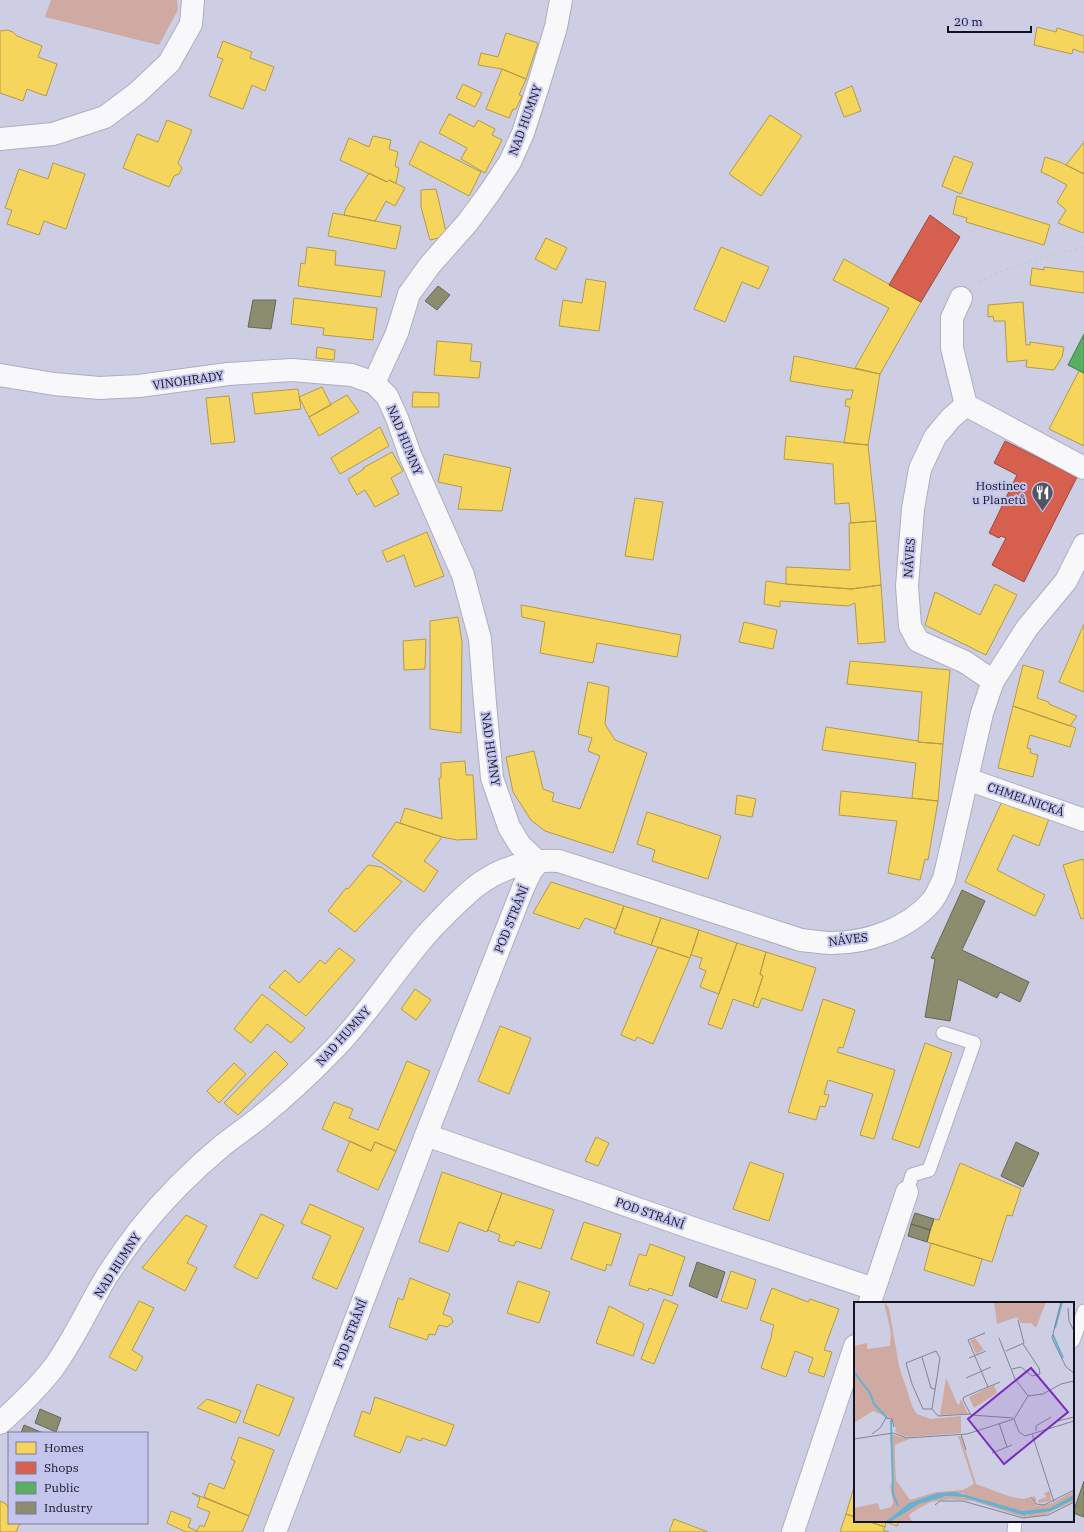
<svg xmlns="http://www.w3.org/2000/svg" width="1084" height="1532" font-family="'IBM Plex Serif',serif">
  <rect width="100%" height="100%" fill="#cdcee4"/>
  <path fill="#cfaaa3" d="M51 0H177L178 10 159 45 45 17Z"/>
  <path fill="#f6d55c" stroke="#b29a4a" d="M1037 27 1056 32 1057 28 1084 36V53L1073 49 1072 54 1034 45Z
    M7 30 13 32 17 36 42 46 38 57 57 64 46 96 27 89 23 101 0 93V31Z
    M506 33 538 43 526 79 502 69 478 65 481 53 498 57Z
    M223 41 252 52 250 58 274 67 265 91 252 85 243 109 209 96 223 59 217 57Z
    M502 69 526 79 519 95 522 96 516 109H513L509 118 486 109Z
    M463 84 482 93 475 107 456 98Z
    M852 86 861 111 844 117 835 93Z
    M449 114 474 127 478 120 495 129 492 135 502 140 485 173 461 159 467 148 439 133Z
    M770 115 802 136 761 196 729 174Z
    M167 120 192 130 178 163 182 168 179 174 174 176 169 187 123 168 137 134 158 142Z
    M373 136 391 140 389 149 398 152 395 166 399 168 396 183 389 180 387 182 340 160 349 138 369 147Z
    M420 141 481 172 469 196 409 164Z
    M1084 142V174L1066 165Z
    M954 156 973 163 961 194 942 186Z
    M1045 157 1060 162 1084 174V230L1083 233 1058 223 1066 210 1057 202 1067 185 1052 177 1041 172Z
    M53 163 85 174 66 229 44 221 39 235 7 224 12 210 5 208 19 169 48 179Z
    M369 173 387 182 389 180 405 188 395 206 386 201 375 221 344 215 346 208Z
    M436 189 447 236 430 240 421 207V190Z
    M957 196 1050 225 1044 245 966 222 967 218 953 214Z
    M333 213 401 226 396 249 328 236Z
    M546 238 567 248 556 270 535 259Z
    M307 247 336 251 335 265 385 271 381 297 298 286 301 263 305 264Z
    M721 247 769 267 759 289 742 282 725 322 694 309Z
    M844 259 921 302 880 374 855 368 889 308 833 280Z
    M1044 267 1084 272V293L1030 285 1032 268 1044 270Z
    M586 279 606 282 599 331 559 326 563 300 582 303Z
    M294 298 377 308 373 340 323 335 324 328 291 324Z
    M1023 302 1026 345H1030V342L1064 347 1062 357 1054 370 1026 367 1027 360 1007 362 1005 321H994L993 316 988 317V305Z
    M437 341 472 344 470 361 481 362 479 378 434 375Z
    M317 347 335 350 334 360 316 358Z
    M794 356 880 374 868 445 844 443 850 407 845 406 846 399H851L853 390H845L790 381Z
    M1079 371 1084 373V446L1049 429Z
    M322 387 331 405 309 417 299 397Z
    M298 389 301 409 255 414 252 393Z
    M413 392 439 393V407H412Z
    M347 395 359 412 319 436 309 417Z
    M229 396 235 442 211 444 206 398Z
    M380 427 389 446 340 474 331 458Z
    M786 436 868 445 876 521 851 523 849 503 835 504 833 464 784 459Z
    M392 452 403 471 391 478 399 494 375 507 365 490 357 495 348 479 364 469 363 468Z
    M444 454 511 468 502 511 458 509 462 487 438 482Z
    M635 498 663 502 653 560 625 556Z
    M876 521 881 585 851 589 786 584V567L850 570 849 523Z
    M427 532 444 576 415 587 404 555 387 562 382 551Z
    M766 581 786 584 851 589 881 585 885 642 858 644 855 603 848 606 780 601V607L764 604Z
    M995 584 1017 595 986 655 925 625 935 592 980 615Z
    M521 605 681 635 677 657 597 643 593 663 540 653 545 622 522 617Z
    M458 617 462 642 461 733 430 729V621Z
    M744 622 777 630 773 649 739 642Z
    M1084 624V692L1059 682Z
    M426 639 425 669 404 670 403 641Z
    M850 661 950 670 943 744 918 742 922 692 847 684Z
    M1023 665 1044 671 1037 698 1049 702V704L1077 716 1070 726 1013 706Z
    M588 682 609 687 605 724 615 740 647 753 613 853 545 831 531 820 513 792 506 757 534 751 543 789 554 793 552 801 580 809 600 756 588 751 592 738 578 734Z
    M1013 706 1076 728 1070 747 1030 735 1027 748 1031 749 1030 753 1038 755 1033 777 998 768Z
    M826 727 918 741V742L943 744 938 801 912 798 916 763 822 750Z
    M465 761 466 775H473L477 839 457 840 442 837 400 823 405 808 442 819 439 778H441V763Z
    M841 791 938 801 928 860 925 859 920 880 888 873 897 821 839 815Z
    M737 795 756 799 752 817 735 814Z
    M1004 797 1050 816 1039 846 1013 835 997 870 1045 895 1035 916 965 882Z
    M647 812 721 836 708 879 652 861 655 850 637 844Z
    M396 822 442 837 424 861 438 871 424 892 372 856Z
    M1083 859 1084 863V918L1081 919 1063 865Z
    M368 865 381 867 402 882 355 932 328 911 346 888 348 889Z
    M551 882 624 906 616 929 585 918 579 929 533 913Z
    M624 906 661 918 651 945 614 933Z
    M661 918 699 930 690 958 651 945Z
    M699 930 737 943 719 994 700 987 706 971 699 968 702 958 691 955Z
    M737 943 766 952 760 974 763 976 753 1006 733 999 722 1029 708 1024Z
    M658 947 690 958 653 1044 637 1037 635 1041 621 1035Z
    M339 948 355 960 306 1016 269 987 285 970 299 983 320 960 325 964Z
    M766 952 816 968 802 1011 762 998 758 1008 753 1006 763 976 760 974Z
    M415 989 431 1000 416 1020 401 1009Z
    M262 994 305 1028 291 1043 267 1024 251 1043 234 1029Z
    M823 999 855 1010 843 1048 839 1047 837 1052 895 1070 874 1139 860 1135 873 1094 828 1080 824 1094 829 1095 825 1107 820 1106 816 1120 788 1112Z
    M500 1026 531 1038 509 1094 478 1081Z
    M925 1043 952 1053 919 1148 892 1139Z
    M275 1051 288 1064 238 1115 224 1103Z
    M407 1061 430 1071 396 1151 375 1142 371 1151 322 1129 334 1102 353 1109 349 1118 378 1130Z
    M234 1063 246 1074 219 1103 207 1091Z
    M596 1137 609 1143 598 1166 585 1161Z
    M350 1141 371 1151 375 1142 396 1151 378 1190 337 1171Z
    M750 1162 784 1174 769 1221 733 1209Z
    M960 1163 1021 1189 1012 1216 1007 1215 992 1262 927 1242 934 1219 939 1220Z
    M442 1172 502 1193 487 1232 459 1222 448 1252 419 1242Z
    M502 1193 554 1210 541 1249 516 1241 514 1246 498 1241 500 1235 488 1230Z
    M310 1204 364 1228 337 1289 312 1278 331 1236 301 1223Z
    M261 1214 284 1225 257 1279 234 1267Z
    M186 1215 207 1226 187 1263 197 1268 185 1291 142 1268Z
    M584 1222 621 1234 611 1266 607 1264 605 1271 571 1259Z
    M931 1243 982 1259 974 1286 924 1270Z
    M650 1244 685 1257 672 1296 649 1288 648 1291 629 1285 639 1254 646 1256Z
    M731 1271 756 1280 747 1309 721 1301Z
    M410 1278 450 1294 443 1314 451 1317 453 1322 447 1327 439 1325 435 1335 429 1334 427 1340 389 1327 398 1298 403 1300Z
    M518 1281 550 1292 539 1323 507 1313Z
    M772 1288 808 1302 810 1299 839 1309 824 1350 832 1352 824 1377 808 1372 813 1358 795 1351 786 1377 761 1368 772 1335H771L774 1325 760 1320Z
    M664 1299 678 1305 654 1364 641 1359Z
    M139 1301 154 1308 132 1350 143 1357 136 1371 109 1357Z
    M609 1306 644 1324 633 1356 596 1343Z
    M257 1384 294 1398 279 1436 243 1422Z
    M375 1397 454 1425 446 1446 422 1438 421 1441 407 1436 400 1453 354 1436 362 1411 370 1414Z
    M207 1399 241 1411 236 1423 197 1408Z
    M239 1437 274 1450 249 1516 204 1497 209 1483 224 1489 235 1461 231 1459Z
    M854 1487 855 1488V1517L846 1514Z
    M192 1493 249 1516 242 1532H186L167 1523 171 1511 191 1519 188 1527 197 1531 200 1525 204 1527 210 1512 197 1507 200 1498Z
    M0 1501 6 1504 9 1509V1523H20L16 1532H0Z
    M846 1514 855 1517V1521H867L885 1527 883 1530 889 1532H840Z
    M674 1519 708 1532H669Z
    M867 1521H899L897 1526 886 1522 885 1527Z"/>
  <path fill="#d6604d" stroke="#9c4940" d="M930 215 960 237 921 302 889 285Z
    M1005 441 1077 477 1024 582 992 565 1006 538 1001 536 999 538 989 533 1017 475 994 463Z"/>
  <path fill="#5aae61" stroke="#457f4e" d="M1084 334V373L1068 365Z"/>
  <path fill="#8c8c6e" stroke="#686757" d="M438 286 450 295 437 310 425 301Z
    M253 300H276L271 329 248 327Z
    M962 890 985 901 962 950 1029 982 1020 1002 1000 992 997 998 958 979 950 1021 925 1017 935 959 931 958Z
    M1016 1142 1039 1153 1023 1187 1001 1176Z
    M915 1213 934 1219 930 1230 911 1224Z
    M911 1224 930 1230 927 1242 908 1236Z
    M697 1262 725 1272 717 1298 689 1286Z
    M40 1409 61 1418 56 1432 35 1423Z
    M24 1425 43 1433H21Z
    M1084 1481V1517L1073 1513Z"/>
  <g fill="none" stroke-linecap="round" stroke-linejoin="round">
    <defs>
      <path id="lane" d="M907 1192 912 1175 929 1170 974 1043 943 1033
        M1073 1341 1084 1311
        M1014 1532 1015 1521"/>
      <path id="street" d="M0 139 53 134 105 117 137 93 169 63 191 24 193 0
        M961 298 952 318V348L966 405 951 418 935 437 920 469 913 509 907 586 910 626 918 641 965 662 993 681
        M0 375 54 384 99 388 139 386 228 374 292 370 352 375 374 383 387 396 397 418 410 455 463 575 480 639 485 703 492 778 509 827 520 845 538 862
        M374 383 397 333 409 294 430 265 468 222 490 192 510 162 523 133 540 80 556 27 561 0
        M966 405 1084 468
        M967 779 1084 820
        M426 1135 692 1228 874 1289
        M870 1302 907 1192
        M0 1423C19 1406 38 1388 54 1367 72 1342 85 1314 101 1286 112 1266 126 1248 140 1229 164 1199 193 1170 223 1145 235 1136 247 1127 259 1118 285 1097 310 1074 334 1049 368 1014 394 972 426 935 433 927 441 919 448 912 459 901 470 890 482 882 503 867 533 859 559 861L801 940C811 941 821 943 832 943 867 943 908 929 932 901 937 895 940 886 944 879L982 713 993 681 1027 628 1066 581 1084 545
        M275 1532 426 1135 523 888 530 873 538 862
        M793 1532 855 1346"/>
    </defs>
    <use href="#lane" stroke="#adaebf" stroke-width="15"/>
    <use href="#street" stroke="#adaebf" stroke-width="24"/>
    <path stroke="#cacad0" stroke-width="2.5" stroke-dasharray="3 3" stroke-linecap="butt" d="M978 281 1032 260 1084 247"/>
    <use href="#lane" stroke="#f8f8fb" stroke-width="13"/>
    <use href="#street" stroke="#f8f8fb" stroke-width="22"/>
  </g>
  <defs>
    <symbol id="restaurant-pin" viewBox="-11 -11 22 30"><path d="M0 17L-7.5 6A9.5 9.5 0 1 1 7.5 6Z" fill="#545465" stroke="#c4c5ed"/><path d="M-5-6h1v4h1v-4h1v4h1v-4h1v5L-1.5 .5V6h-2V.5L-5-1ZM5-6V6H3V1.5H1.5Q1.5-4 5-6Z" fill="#fff"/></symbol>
  </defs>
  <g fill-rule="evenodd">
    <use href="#restaurant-pin" x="1030" y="480" width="25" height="34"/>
  </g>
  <g text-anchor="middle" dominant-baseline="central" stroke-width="4" stroke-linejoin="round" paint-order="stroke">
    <g font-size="12" fill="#131220" stroke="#c4c5ed">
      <text transform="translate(525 120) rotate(-70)">NAD HUMNY</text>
      <text transform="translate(188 380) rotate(-8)">VINOHRADY</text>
      <text transform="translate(405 440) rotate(68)">NAD HUMNY</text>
      <text transform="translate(909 558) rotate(-86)">NÁVES</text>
      <text transform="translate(491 749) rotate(82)">NAD HUMNY</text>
      <text transform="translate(1026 799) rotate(19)">CHMELNICKÁ</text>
      <text transform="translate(511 919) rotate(-68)">POD STRÁNÍ</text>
      <text transform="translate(848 939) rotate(-7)">NÁVES</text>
      <text transform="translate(343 1036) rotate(-48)">NAD HUMNY</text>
      <text transform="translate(650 1213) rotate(19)">POD STRÁNÍ</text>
      <text transform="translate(117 1265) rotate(-57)">NAD HUMNY</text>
      <text transform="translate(350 1333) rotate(-69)">POD STRÁNÍ</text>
    </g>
    <g font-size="12" fill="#131220" stroke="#c4c5ed" text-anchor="end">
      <text x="1026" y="485">Hostinec<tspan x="1026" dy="14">u Planetů</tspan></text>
    </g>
  </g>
  <g transform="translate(854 1302)">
    <rect width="220" height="220" fill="#cdcee4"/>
    <path d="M30 0 35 6 45 64 59 106 63 112 77 117 107 114V131L55 135 47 133 41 130 42 126 36 116 19 109 0 121V44L13 41V47L36 44 37 31ZM140 0H192L182 26 177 21H167L163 15 143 22ZM121 36 130 48 122 52 116 39ZM92 76 103 101 105 103 107 97 114 112 86 113ZM140 83 143 91 120 106 115 95ZM36 132 55 137 41 143V157L42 178 56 198 82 190 109 188 120 182 104 134H107L122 182 157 195 170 197 176 195 183 204 198 201 220 189V199L190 213 174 215 173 208V215H169L119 199 96 197 77 200 65 206 55 213 58 220H36L52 207 77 197 93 194 108 195 109 197 110 191H93L55 201 31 220H0V206L24 201 26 208 37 205 39 201 36 184 39 179ZM196 189 197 199 185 201 184 198 192 195 190 191 181 194 183 201 179 198 178 195Z" fill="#cfaaa3"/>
    <path d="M102 190 168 209 196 206 220 193V197L197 209 169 213 109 195 92 194 65 202 36 220H31L55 201 84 191Z" fill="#66b1d0"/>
    <path fill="none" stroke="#66b1d0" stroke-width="2" d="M201 26 208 0M199 33 209 56M0 70 16 91 20 102 33 116M37 118 39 191 44 204"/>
    <path fill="none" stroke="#838396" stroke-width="1" d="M207 0 198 36 212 65 220 71M214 6 215 19 220 29M131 31 114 38 134 85M145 36 161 77 174 94M82 49 86 56 78 107H69L58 82 52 61ZM152 49 170 41 164 18M68 55 77 86 81 87M115 56 132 49M158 67 167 65 178 74 186 72 185 66 169 42M112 76 137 65M146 80 110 95 109 98 117 113 159 116M78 107 84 114 116 112M160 117 174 94 189 92 207 82 220 79M160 117 165 130 171 134 220 119M204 119 220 115M145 121 153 145M182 129V124L197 115M18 132 26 126 32 116 38 117 40 125M107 132 112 148M178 132 200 200M0 137 39 131 53 136 113 132 160 117M138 151 158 143M177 195 182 202 190 203 220 188M81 203 86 199H109L169 216 194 213 220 200"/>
    <path fill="#7b2cbf" fill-opacity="0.15" stroke="#7b2cbf" stroke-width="2" d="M177 66 214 110 150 162 114 117Z"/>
    <rect width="220" height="220" fill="none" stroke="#131220" stroke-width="2"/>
  </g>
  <rect x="8" y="1432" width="140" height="92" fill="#c4c5ed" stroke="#7d7d9b"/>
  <rect x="16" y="1442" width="20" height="12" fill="#f6d55c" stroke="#7d7d9b"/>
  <text x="44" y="1452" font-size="12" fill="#131220">Homes</text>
  <rect x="16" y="1462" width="20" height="12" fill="#d6604d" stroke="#7d7d9b"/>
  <text x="44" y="1472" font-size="12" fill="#131220">Shops</text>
  <rect x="16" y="1482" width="20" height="12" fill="#5aae61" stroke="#7d7d9b"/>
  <text x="44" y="1492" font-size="12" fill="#131220">Public</text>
  <rect x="16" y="1502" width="20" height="12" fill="#8c8c6e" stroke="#7d7d9b"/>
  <text x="44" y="1512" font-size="12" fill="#131220">Industry</text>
  <path d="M948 26v6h83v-6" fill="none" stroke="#131220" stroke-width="2"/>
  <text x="954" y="26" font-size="12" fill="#131220" stroke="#c4c5ed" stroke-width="3" paint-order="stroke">20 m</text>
</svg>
